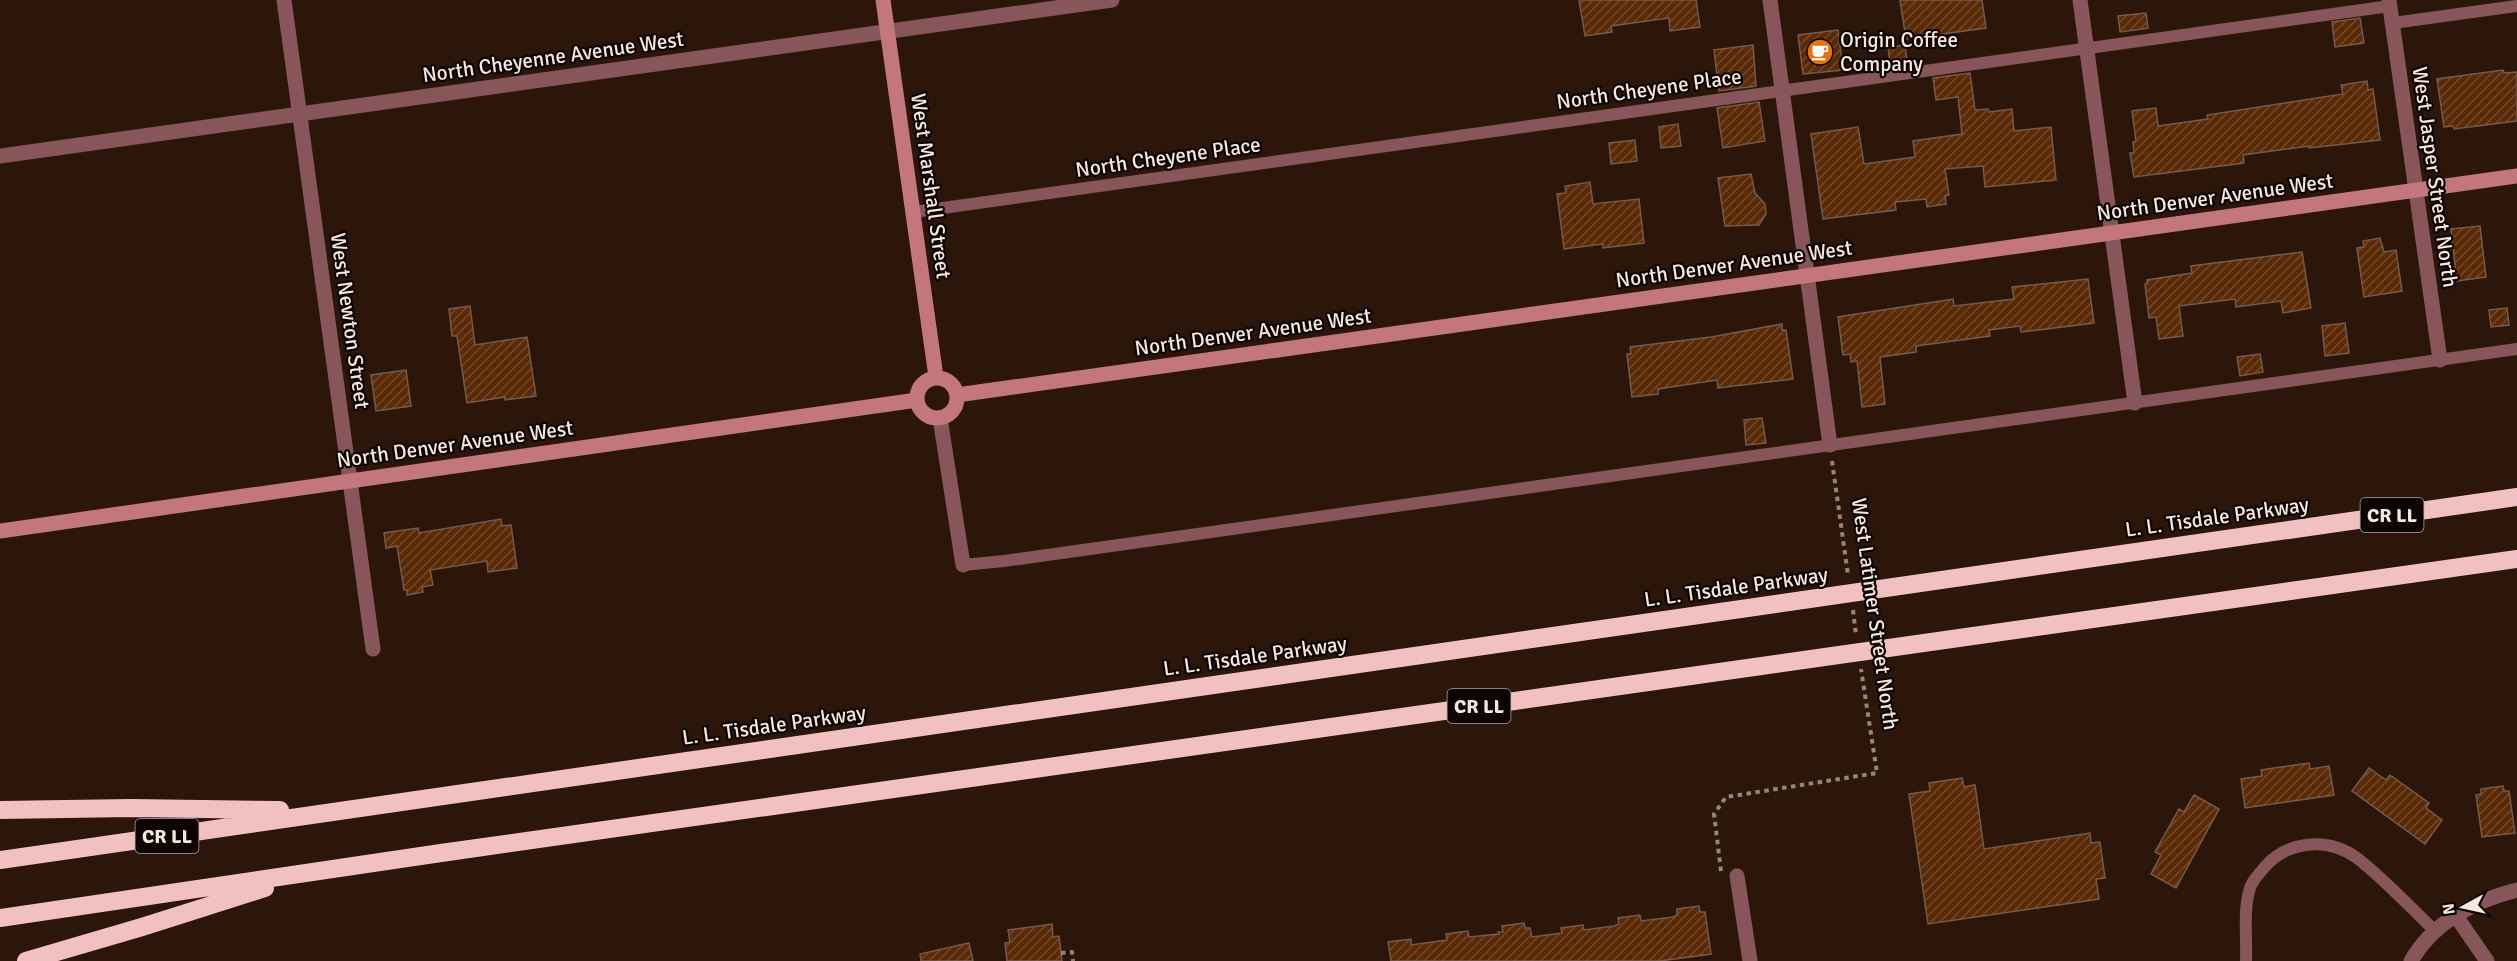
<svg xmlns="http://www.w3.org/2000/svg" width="2517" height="961" font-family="Signika,sans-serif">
  <defs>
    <pattern id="building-hatch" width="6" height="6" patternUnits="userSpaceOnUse" patternTransform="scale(1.5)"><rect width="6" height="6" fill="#5a2a07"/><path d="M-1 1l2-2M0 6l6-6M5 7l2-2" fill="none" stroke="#72492b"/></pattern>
  </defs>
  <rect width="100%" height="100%" fill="#2c1609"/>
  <path fill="url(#building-hatch)" stroke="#765b4c" stroke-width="1.5" d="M1579 0H1696L1700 27 1670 31 1669 18 1611 26 1612 32 1585 36Z
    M1900 0H1982L1986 28 1906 39Z
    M2146 13 2148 28 2120 32 2118 16Z
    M2360 18 2364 43 2335 47 2332 22Z
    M1838 30 1843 70 1803 74 1798 35Z
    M1753 45 1756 86 1719 91 1714 50Z
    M1905 45 1907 61 1890 63 1888 47Z
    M2503 70 2504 73 2517 72V121L2454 129 2453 126 2444 127 2437 79Z
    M1970 73 1975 110 1988 109 1989 112 2012 109 2014 131 2051 127 2056 180 1985 187 1983 166 1945 169 1949 195 1945 196 1946 204 1927 207 1926 199 1895 202 1896 210 1823 219 1811 134 1858 127 1864 164 1915 157 1913 141 1962 134 1958 97 1936 100 1933 78Z
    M2367 81 2368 90 2373 89 2380 140 2309 148V146L2243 155 2244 163 2134 177 2130 153H2134L2133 142 2136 141 2132 111 2156 108 2158 126 2208 119 2207 115 2343 94 2341 85Z
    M1759 102 1765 141 1723 148 1717 108Z
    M1678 124 1681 146 1661 148 1659 127Z
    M1635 140 1637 161 1611 164 1609 143Z
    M1751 174 1755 193 1765 204 1766 214 1759 225 1725 226 1718 178Z
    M1590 182 1593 204 1639 199 1644 243 1603 248V244L1564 249 1557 194 1566 193 1565 186Z
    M2480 226 2486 277 2457 281 2451 229Z
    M2380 238 2384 252 2396 250 2402 291 2364 297 2357 248 2364 247 2363 241Z
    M2302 252 2311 308 2283 313 2281 301 2236 307 2235 299 2179 306 2183 336 2159 339 2156 317 2149 318 2145 284H2147V280L2192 273 2191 266Z
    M2088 279 2094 323 2021 332 2020 326 1989 330 1990 336 1916 346V352L1880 357 1885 404 1862 407 1857 361 1851 362 1850 354 1843 355 1838 317 1953 299 1954 306 2014 299 2012 287Z
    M470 306 475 345 527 337 536 396 505 400V397L467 403 457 336H452L449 309Z
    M2507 308 2509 325 2491 327 2489 310Z
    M2345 323 2349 353 2325 356 2322 326Z
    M1782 324V330H1786L1793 379 1718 388 1717 380 1658 389V394L1632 397 1627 354H1631L1630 347 1711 337Z
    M2260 354 2263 372 2240 376 2237 357Z
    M406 370 411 406 376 411 371 375Z
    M1762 418 1766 443 1746 445 1744 420Z
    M501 519 502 526 511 525 517 568 488 572 487 561 430 570 433 585 422 587 423 592 407 595V590H404L397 546 386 548 384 533 418 528 419 533Z
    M2309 763 2310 769 2329 766 2334 795 2245 808 2241 779 2262 776 2261 770Z
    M2369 768 2386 780 2390 775 2429 803 2426 808 2442 820 2425 844 2352 791Z
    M1962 778 1964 787 1975 785 1984 849 2090 833 2091 843 2100 842 2105 878 2096 879 2099 899 1928 924 1909 794 1930 791 1929 783Z
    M2503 786 2504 791H2509L2515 833 2482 837 2476 795 2481 794V789Z
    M2194 795 2219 809 2176 888 2151 874 2161 855 2155 852 2179 809 2184 812Z
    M1699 906 1700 912H1705L1711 954 1660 961H1391L1388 942 1411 939V945L1447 940 1446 934 1468 931 1469 937 1499 934 1498 932H1503L1502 926 1524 923 1525 928H1530L1532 937 1562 933 1561 928 1583 925 1584 930 1614 926 1619 924 1618 918 1640 915 1641 921 1673 917 1677 915V909Z
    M1052 924 1053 937 1059 936 1062 961H1007L1005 943 1010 942 1008 930Z
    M969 943 973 961H921L920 954Z"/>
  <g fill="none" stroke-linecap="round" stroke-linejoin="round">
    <path stroke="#98857a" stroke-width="4" stroke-dasharray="4.5 4.5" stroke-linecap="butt" d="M1832 461 1848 575
      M1853 610 1856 635
      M1721 871 1714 814 1726 797 1877 773 1861 669
      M1061 953 1072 952 1073 961"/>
    <path stroke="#86565a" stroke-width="12" d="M2393 23 2517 6
      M914 212 2390 6
      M963 565 1004 561 2517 349
      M2246 961C2247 938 2243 910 2250 888 2252 881 2258 875 2263 869 2286 841 2327 836 2357 858 2384 879 2409 906 2434 930"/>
    <path stroke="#86565a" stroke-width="15" d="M284 0 373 649
      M1770 0 1830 445
      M2080 0 2135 403
      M2389 0 2440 360
      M0 156 1112 0
      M940 418 963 565
      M1737 876 1750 961
      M2456 916 2487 961
      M2411 961C2434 921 2474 901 2517 890"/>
    <path stroke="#c4767d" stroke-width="15" d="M883 0 936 377
      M917 398a20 20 0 1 1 40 0a20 20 0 1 1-40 0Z
      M957 395 2517 176
      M0 531 917 400"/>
    <path stroke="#f1c0c3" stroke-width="18" d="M0 810 131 808 280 810
      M0 860 2517 497
      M0 918 441 853 2517 559
      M26 961 142 927 265 888"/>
  </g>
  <defs>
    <symbol id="cafe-disc" viewBox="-11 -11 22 22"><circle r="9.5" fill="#e8710a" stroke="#0d0502"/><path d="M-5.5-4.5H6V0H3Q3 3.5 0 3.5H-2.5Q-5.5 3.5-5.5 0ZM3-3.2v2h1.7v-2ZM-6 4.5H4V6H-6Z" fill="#fff"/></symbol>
  </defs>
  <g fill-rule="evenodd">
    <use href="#cafe-disc" x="1805" y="37" width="30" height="30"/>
  </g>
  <g text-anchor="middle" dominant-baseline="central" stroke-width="4.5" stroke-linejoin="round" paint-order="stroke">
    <g fill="#0d0502" stroke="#b1a39c" stroke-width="1.5">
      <rect x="2360.5" y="498" width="63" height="34" rx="4.5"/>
      <rect x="1447.5" y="689" width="63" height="34" rx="4.5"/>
      <rect x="135.5" y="819" width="63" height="34" rx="4.5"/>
    </g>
    <g font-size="20" font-weight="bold" fill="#f7e7de">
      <text x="2392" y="515">CR LL</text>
      <text x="1479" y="706">CR LL</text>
      <text x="167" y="836">CR LL</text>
    </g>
    <g font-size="21" fill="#f7e7de" stroke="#0d0502" text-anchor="start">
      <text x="1840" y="40">Origin Coffee<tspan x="1840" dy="24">Company</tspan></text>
    </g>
    <g font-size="21" fill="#f7e7de" stroke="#0d0502">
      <text transform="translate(553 57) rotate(-8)">North Cheyenne Avenue West</text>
      <text transform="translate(1649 89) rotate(-8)">North Cheyene Place</text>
      <text transform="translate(1168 157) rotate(-8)">North Cheyene Place</text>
      <text transform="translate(2435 177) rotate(82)">West Jasper Street North</text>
      <text transform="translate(931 186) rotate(82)">West Marshall Street</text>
      <text transform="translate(2215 197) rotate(-8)">North Denver Avenue West</text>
      <text transform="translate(1734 264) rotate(-8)">North Denver Avenue West</text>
      <text transform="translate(350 321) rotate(82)">West Newton Street</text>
      <text transform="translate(1253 332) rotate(-8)">North Denver Avenue West</text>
      <text transform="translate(455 444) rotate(-8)">North Denver Avenue West</text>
      <text transform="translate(2217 517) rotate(-8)">L. L. Tisdale Parkway</text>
      <text transform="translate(1736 587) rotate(-8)">L. L. Tisdale Parkway</text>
      <text transform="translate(1875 614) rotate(82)">West Latimer Street North</text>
      <text transform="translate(1255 656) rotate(-8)">L. L. Tisdale Parkway</text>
      <text transform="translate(774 725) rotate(-8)">L. L. Tisdale Parkway</text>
    </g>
  </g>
  <g transform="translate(2463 907) rotate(262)" stroke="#0d0502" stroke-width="4.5" paint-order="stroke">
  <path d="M0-4.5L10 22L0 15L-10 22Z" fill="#f7e7de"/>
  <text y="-9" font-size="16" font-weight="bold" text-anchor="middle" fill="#f7e7de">N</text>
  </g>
</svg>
